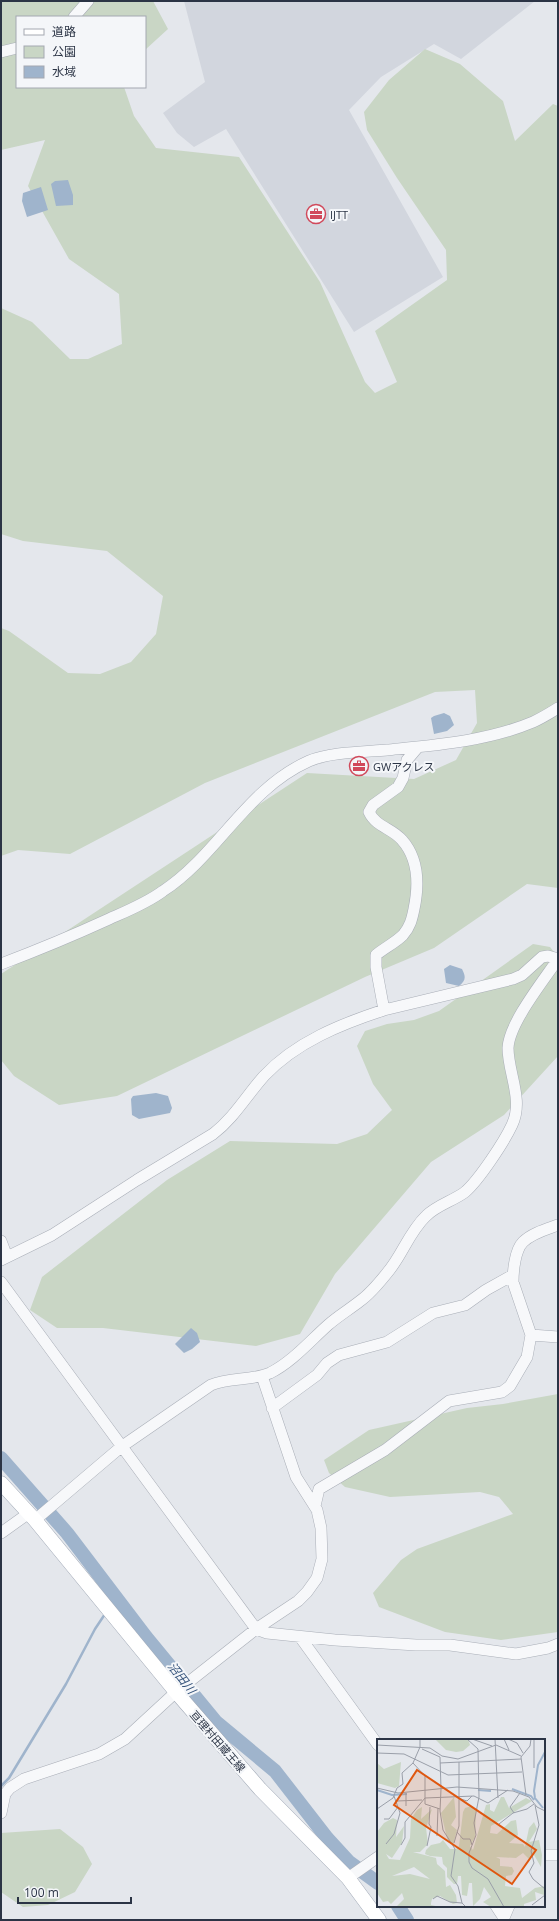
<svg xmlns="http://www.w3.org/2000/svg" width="559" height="1921" font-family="'Open Sans','Noto Sans JP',sans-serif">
  <rect width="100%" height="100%" fill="#e4e7ec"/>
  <path fill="#d2d6de" d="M184 1H535L461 59 434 44 381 77 349 110 443 277 354 332 226 129 194 147 177 133 163 113 205 82Z"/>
  <path fill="#c9d6c5" d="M1 1H153L168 29 145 50V17H17V87H124L134 116 156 148 239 157 320 282 365 382 375 393 397 382 375 331 447 280 446 250 397 178 367 130 364 112 389 80 425 49 460 64 503 101 515 141 553 104 558 106V888L527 884 434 948 365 977 117 1096 59 1105 14 1076 1 1060V974L307 773 414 779 456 760 477 723 475 690 435 692 205 783 70 854 18 850 1 856V628L9 631 68 673 100 674 131 662 156 634 163 596 107 551 23 541 1 534V308L32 322 70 359H88L122 344 119 294 69 259 28 186 45 140 1 150Z
    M533 944 550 947 558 957V1056L504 1115 431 1162 335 1274 300 1334 256 1346 103 1328H57L30 1310 42 1277 167 1180 230 1141 337 1144 367 1134 392 1110 373 1084 357 1046 365 1031 387 1024 414 1020 439 1011Z
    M558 1394V1632L501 1640 445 1632 379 1607 373 1593 401 1560 417 1549 513 1514 499 1497 480 1492 390 1497 345 1487 329 1473 324 1460 369 1430 467 1408 503 1404Z
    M60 1829 83 1847 92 1864 75 1892 48 1905 23 1907 1 1892V1833Z"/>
  <path fill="#9fb4cc" d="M68 180 73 195V205L56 206 51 184 55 181Z
    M41 187 48 210 27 217 22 201 23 193Z
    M444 713 450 716 454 725 447 731 434 734 431 718 434 716Z
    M450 965 462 969C466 977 466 980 459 986L446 983 444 969Z
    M156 1093 168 1096 172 1108 170 1113 139 1119 132 1115 131 1099 133 1096Z
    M191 1328 197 1333 200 1342 192 1349 184 1353 175 1344Z"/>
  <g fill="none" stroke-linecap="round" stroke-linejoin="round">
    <path stroke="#9fb4cc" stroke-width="2.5" d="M111 1605 116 1597
      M1 1786 9 1778 66 1684 95 1629 105 1614"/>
    <path stroke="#9fb4cc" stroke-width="14" d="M1 1458 67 1533 146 1637 216 1722 275 1771 327 1838 349 1862 378 1883
      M398 1906 407 1920"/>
    <defs>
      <path id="minor" d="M74 17 88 1
        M1 52 17 48
        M1 964C38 950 74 935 109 919 127 911 147 903 163 891 218 855 246 789 309 761 330 752 364 752 387 750 436 745 488 741 533 722 542 718 550 713 558 708
        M384 1010 376 967V955C384 948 395 943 403 935 410 927 412 919 414 909 419 885 419 859 402 840 392 828 376 827 369 812L373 805 398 787 403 778 407 760 418 747
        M1 1241 7 1257
        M1 1260 52 1235 137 1180 213 1134C234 1118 247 1095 264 1076 296 1042 341 1024 384 1010L513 979 522 975 542 957 548 956 558 959
        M1 1282 256 1629 267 1633 335 1640 416 1645H450L516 1654 548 1648 558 1644
        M531 1335 558 1337
        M272 1408 317 1375 327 1363 339 1355 387 1342 433 1313 465 1305 486 1290 513 1275
        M315 1506 319 1489 385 1450 449 1401 502 1392 510 1386 527 1357 531 1335 513 1282C513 1271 515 1250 523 1242 532 1233 547 1229 558 1225
        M35 1520 121 1447 211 1385C230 1377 251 1381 270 1373 292 1362 310 1341 328 1325 338 1316 350 1309 360 1301 370 1294 379 1283 387 1273 402 1256 409 1232 426 1216 437 1205 453 1201 465 1192 479 1180 504 1142 512 1125 524 1100 508 1073 508 1048 509 1023 544 980 558 959
        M1 1533 29 1513
        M300 1637 378 1745
        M1 1813 5 1794 10 1788 24 1779 99 1754 125 1739 176 1692 256 1629 298 1601 307 1592 317 1578 322 1559 321 1528 317 1510 296 1477 262 1376
        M544 1855H558
        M348 1878 378 1857
        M496 1906 504 1918
        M503 1920 509 1906"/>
      <path id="major" d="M1 1483 35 1520 176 1692 260 1789 348 1878 379 1920"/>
    </defs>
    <use href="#minor" stroke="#a9aeb7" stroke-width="12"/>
    <use href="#major" stroke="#a3abb8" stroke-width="15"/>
    <use href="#minor" stroke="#f7f8fa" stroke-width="11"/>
    <use href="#major" stroke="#fff" stroke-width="14"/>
  </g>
  <defs>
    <symbol id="office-ring" viewBox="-11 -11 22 22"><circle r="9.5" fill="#f4f6f9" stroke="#d1495b" stroke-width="1.5"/><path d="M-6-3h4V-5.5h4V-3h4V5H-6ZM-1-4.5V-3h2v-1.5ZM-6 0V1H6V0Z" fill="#d1495b"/></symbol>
  </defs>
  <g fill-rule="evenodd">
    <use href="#office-ring" x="305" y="203" width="22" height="22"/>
    <use href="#office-ring" x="348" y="755" width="22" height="22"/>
  </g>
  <g text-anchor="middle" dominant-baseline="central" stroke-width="4" stroke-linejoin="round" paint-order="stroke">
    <g font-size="11" fill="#2b3445" stroke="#f4f6f9" text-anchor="start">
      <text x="330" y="214">IJTT</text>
      <text x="373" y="766">GWアクレス</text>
    </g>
    <g font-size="11" fill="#2b3445" stroke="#f4f6f9">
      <text transform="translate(218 1741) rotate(49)">亘理村田蔵王線</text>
    </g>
    <g font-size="12" font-style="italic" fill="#34527a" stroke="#f4f6f9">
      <text transform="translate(182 1678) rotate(52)">沼田川</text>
    </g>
  </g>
  <g transform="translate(377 1739)">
    <rect width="168" height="168" fill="#e4e7ec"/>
    <path d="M58 0H91L93 6 86 12 79 13 69 11ZM24 23 22 47 18 49 0 44V24L7 30ZM77 58 79 78 74 86 80 91 76 106 71 103 64 74ZM124 58H127L132 69 149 59 155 62 114 87 113 94 120 95 134 82 139 81 141 96 132 104 146 105 148 108 152 89 157 83 160 90 152 103 162 101 165 116 164 128 157 116 152 120 146 114 139 119 119 118 123 120V127L135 128 137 132 135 136 129 137 128 147 143 149 145 159 158 149 168 147 167 156 158 153 159 161 147 165V168H114L106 163 114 158 107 148 103 160 96 167 95 144H92L90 157 85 156 84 137H81L80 145H77L70 138V129L66 125 65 118 53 117 48 115 49 111 54 106 63 104 66 101 73 110H79L82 107 86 73 88 69 95 67 99 70 98 98 93 107 96 111 109 66 113 65V71L117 73ZM45 68 44 80 55 70 49 89 51 105 43 113H36L59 119 60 125 68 132 69 148 73 146 79 156 80 164 76 165 63 157 55 160 54 164V166L63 168H19L27 160 25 154 14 165 11 162 6 163 0 154V93L7 84 16 79 20 81 19 98 27 87 25 104 15 119 9 115 12 120 23 121 33 99 34 80 40 71ZM37 128 53 140 33 135 15 137Z" fill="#c9d6c5" fill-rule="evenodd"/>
    <path fill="none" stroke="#9fb4cc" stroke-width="2" d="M135 50 154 57 157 61M0 51 15 56 30 55M101 51 114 52M166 69 158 59 157 52 161 26 168 13"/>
    <path fill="none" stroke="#9a9fa9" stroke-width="1" d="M90 0 101 10 102 58 97 84 99 96 92 114V123L95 129 111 140 127 168M95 0 115 7M118 0 121 59M127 0 132 11M131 0 140 4 146 14M157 0V29M0 6 53 9 65 17 81 20 119 6 144 17M45 10 63 18 64 50M0 14 27 15 71 36 145 33M82 23V48M36 24 48 37V65L63 70M63 24 144 20M0 49 21 54 80 48 136 52 152 58 160 68 168 72M64 50 63 72 66 91 78 110 74 137 81 147 85 164 89 168M29 54V67M149 56 144 18 153 7 154 0M81 59 90 62 95 57M20 62 45 61M158 66 162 86 154 112 157 124 152 133 156 140 168 150M0 70 16 59 20 49 26 45 25 34 36 24 43 8V0M137 74 133 68 143 54M7 80H12L21 68M122 85 136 74 150 70 157 65M80 93 86 100H93L95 106M60 97 61 69M77 104 82 87V48M9 105 17 95 23 74 17 57M24 106 28 99V83L48 59 97 57 111 64 131 51M50 107 54 88 52 85 53 68M56 160 60 157 73 163 85 164M155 166 168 156"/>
    <path fill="#df570f" fill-opacity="0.15" stroke="#df570f" stroke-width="2" d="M40 31 159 111 135 145 17 66Z"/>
    <rect width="168" height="168" fill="none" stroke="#2b3445" stroke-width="2"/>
  </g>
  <rect width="559" height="1921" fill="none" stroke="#2b3445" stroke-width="4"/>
  <rect x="16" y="16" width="130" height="72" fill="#f4f6f9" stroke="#a4a8b1"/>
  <rect x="24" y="29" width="20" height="6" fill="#ffffff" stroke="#a4a8b1"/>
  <text x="52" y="36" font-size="12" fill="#2b3445">道路</text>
  <rect x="24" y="46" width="20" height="12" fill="#c9d6c5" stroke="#a4a8b1"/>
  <text x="52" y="56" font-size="12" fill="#2b3445">公園</text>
  <rect x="24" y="66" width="20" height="12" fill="#9fb4cc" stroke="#a4a8b1"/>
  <text x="52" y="76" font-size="12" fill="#2b3445">水域</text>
  <path d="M18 1897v6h113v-6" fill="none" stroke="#2b3445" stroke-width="2"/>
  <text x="24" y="1897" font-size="12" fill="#2b3445" stroke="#f4f6f9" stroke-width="3" paint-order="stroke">100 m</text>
</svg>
